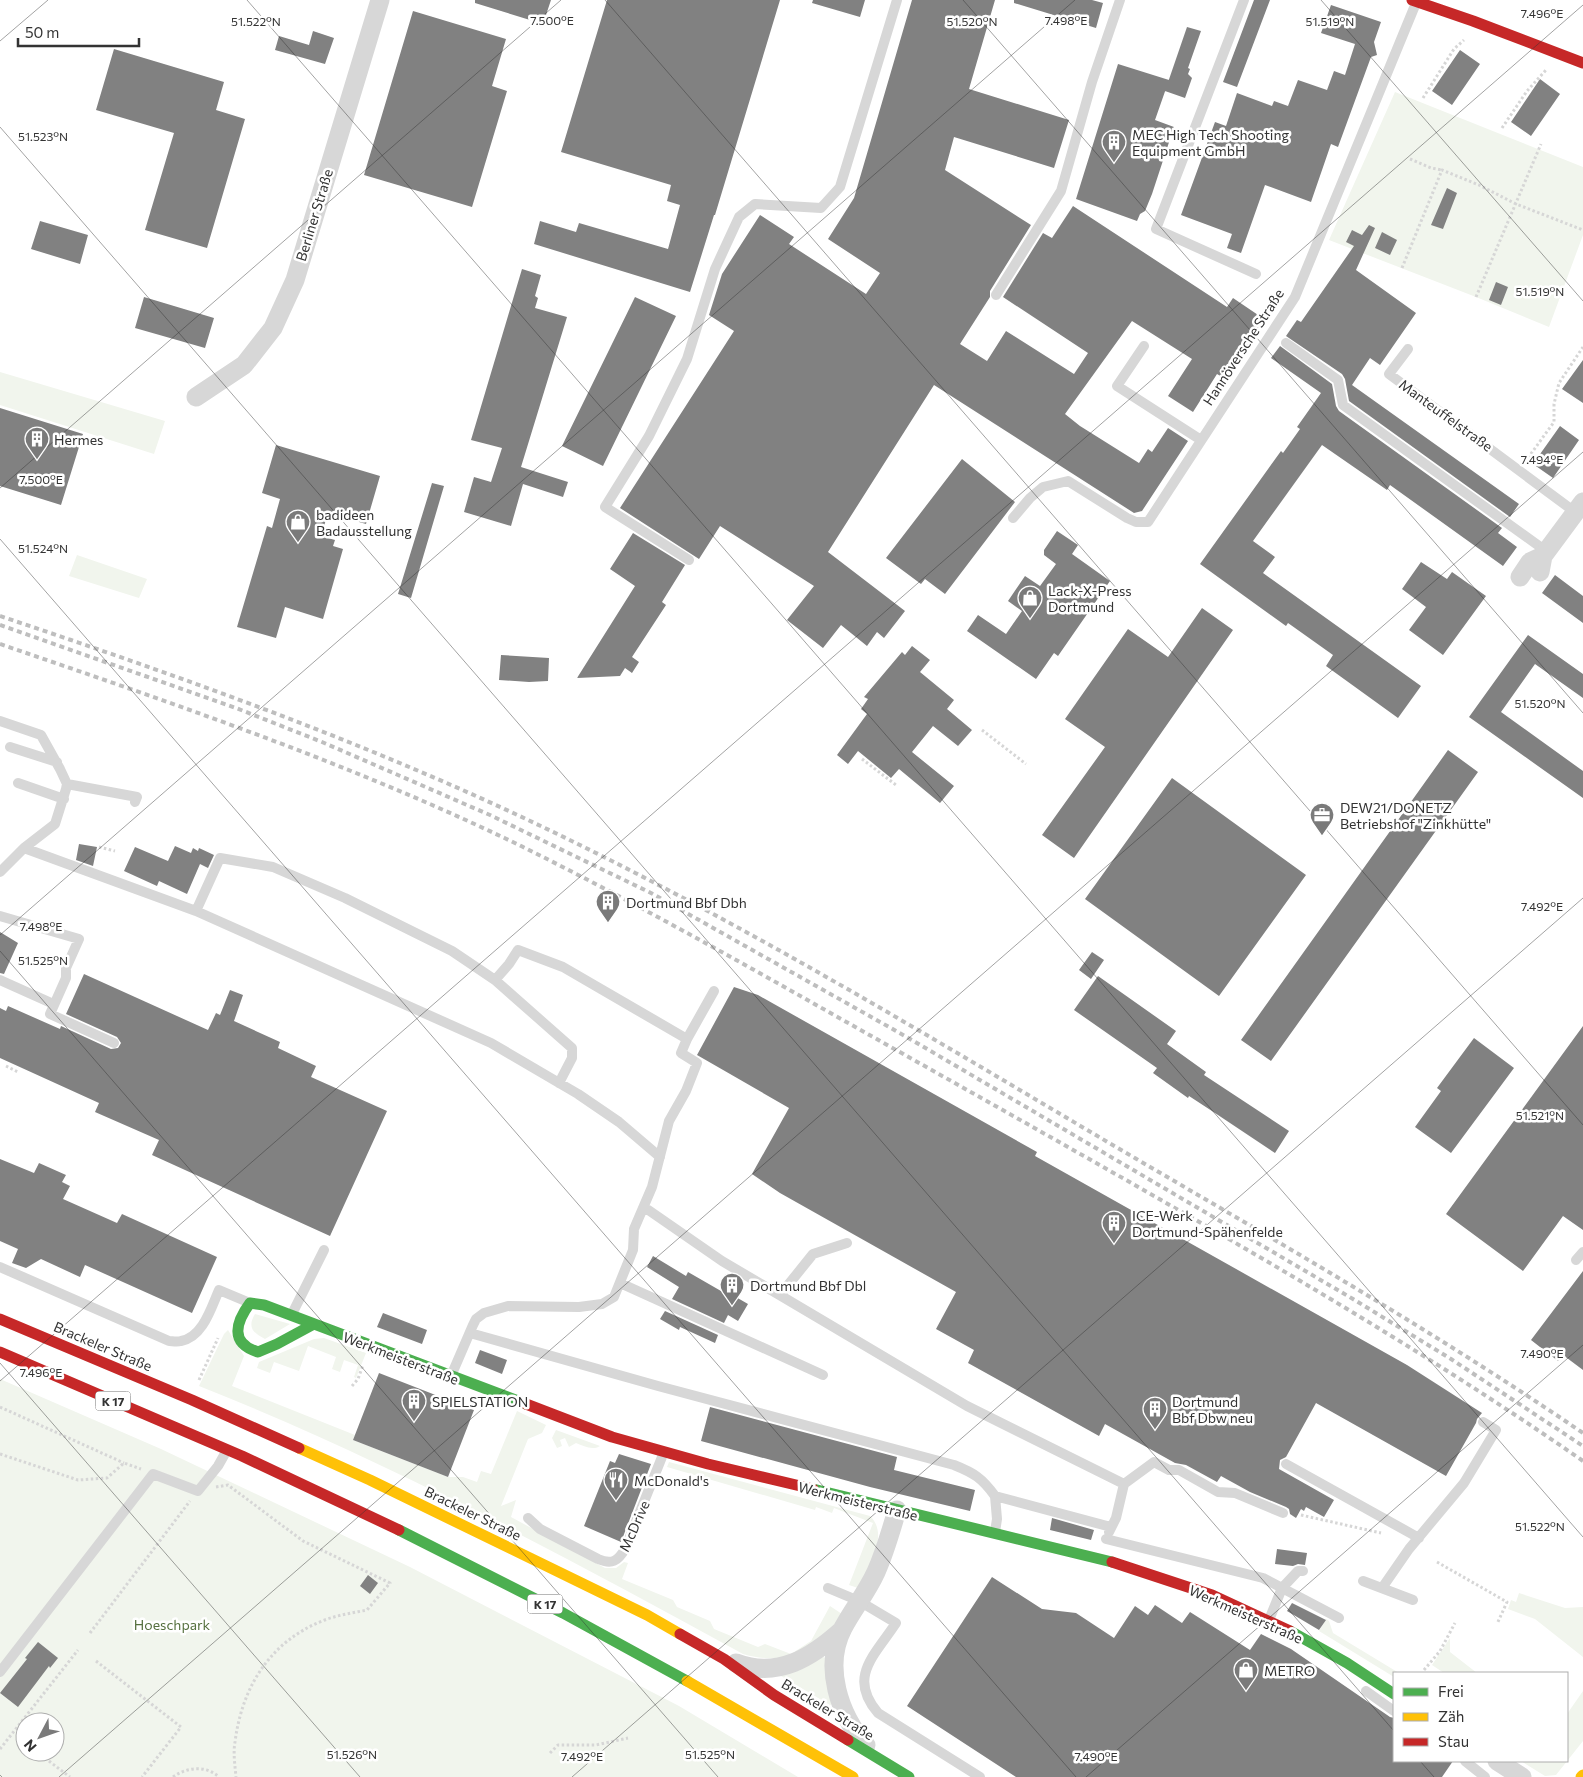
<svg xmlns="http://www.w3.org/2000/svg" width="1583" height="1777" font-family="Commissioner,sans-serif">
  <rect width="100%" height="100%" fill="#fff"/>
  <path fill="#f1f5ed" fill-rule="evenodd" d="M1395 92 1583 167V235L1549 327 1476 297 1329 240Z
    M0 372 165 421 154 454 0 405Z
    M77 555 147 579 139 598 69 576Z
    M255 1314 290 1324 265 1339C253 1333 247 1327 255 1314Z
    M228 1330 244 1356 232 1386 355 1435 353 1440 448 1477H463L477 1482 481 1471 491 1474 517 1411 546 1425 542 1433 528 1439 501 1506 516 1500 511 1517 605 1568H616L624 1562 628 1563 622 1579 673 1600 677 1607 710 1621 714 1629 758 1647 765 1644 791 1654 811 1641 830 1606 842 1614C837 1621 832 1629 825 1635 802 1658 773 1663 743 1654 565 1557 387 1460 199 1386L224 1334Z
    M324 1338 366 1353 356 1378 354 1377 358 1365 344 1360 340 1372 332 1369 336 1357 308 1346 299 1371 274 1362 270 1373 257 1368 259 1362 314 1339Z
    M0 1379 161 1449 410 1567 679 1706 798 1777H0ZM25 1722H55V1752H25Z
    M556 1430 600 1446C592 1451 584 1446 576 1443L569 1447 565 1438 560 1440 562 1446 557 1448 552 1438Z
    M669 1462 870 1516C890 1535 868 1568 858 1588L849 1585 873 1523 834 1508 832 1513 816 1507 815 1510 667 1467Z
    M1519 1593 1565 1608 1583 1607V1657L1535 1619 1508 1609 1511 1600 1516 1602Z
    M1326 1619 1329 1621 1333 1633 1399 1673H1394V1677L1319 1631Z
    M1450 1638V1652L1477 1673H1444L1432 1665Z
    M823 1657 826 1658 832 1704 830 1705 781 1676Z
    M1583 1691V1741L1556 1775 1545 1776 1521 1761H1567V1714Z"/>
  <path fill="#818181" d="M475 0H551L543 24 475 3Z
    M607 0H780L715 215H714L690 292 534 244 540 221 576 232 579 223 668 249 680 205 667 201 671 185 561 152Z
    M813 0H865L860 17 812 3Z
    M912 0H995L969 89 1069 120 1054 168 954 137 945 170 1031 225 990 291V297L960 344 987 361 1006 331 1074 374 1088 353 1003 297 1043 233 1052 238 1073 206 1227 307 1233 298 1264 319 1240 357 1237 355 1222 377 1217 374 1193 412 1168 396 1192 359 1132 321 1065 414 1080 426 1139 463 1148 449 1152 452 1168 428 1188 441 1142 511 1134 513 934 385 828 552 905 611 884 638 877 632 867 646 841 625 823 648 787 620 814 586 720 526 699 559 620 508 734 331 709 315 722 274 760 215 794 237 789 244 866 294 880 273 828 239 854 198Z
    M1014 0H1092L1103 3 1096 28 1014 3Z
    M1254 0H1270L1237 87 1223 82Z
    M1331 5 1381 22 1374 42 1377 55 1371 57 1338 147 1331 144 1311 202 1265 185 1241 253 1227 248 1232 234 1181 215 1215 122 1226 126 1237 93 1272 106 1274 101 1288 106 1298 80 1327 90 1334 71 1345 75 1355 44 1321 33Z
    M413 11 506 39 492 86 507 91 472 207 364 175Z
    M1187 27 1201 31 1188 68 1190 69 1188 74 1192 78 1185 98 1165 91Z
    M313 31 334 38 325 64 275 50 279 36 309 45Z
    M114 49 224 82 216 110 245 119 207 248 145 230 174 133 96 110Z
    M1460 50 1480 64 1452 105 1432 91Z
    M1118 64 1169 80 1155 120 1174 127 1152 194 1145 211 1140 214 1137 221 1076 199Z
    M1540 79 1560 94 1531 136 1511 122Z
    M1447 188 1457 193 1443 229 1431 225Z
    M40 221 88 235 80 264 31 249Z
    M1369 225 1375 228 1356 270 1416 313 1380 365 1370 358 1352 385 1519 504 1510 517 1349 401 1345 379 1342 374 1286 336 1297 320 1301 322 1354 246 1346 242 1352 230 1362 235Z
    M1382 232 1397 240 1390 255 1375 248Z
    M522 269 541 275 535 296 538 298 535 308 567 317 521 467 568 482 563 497 523 484 511 526 464 512 474 477 491 482 502 448 471 440Z
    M1496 282 1508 287 1501 305 1489 300Z
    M144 297 214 318 205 348 135 328Z
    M635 297 676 316 603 466 562 446Z
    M1280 346 1332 384 1336 406 1339 411 1502 528 1498 533 1517 547 1503 566 1390 485 1387 490 1322 445 1253 541 1275 557 1263 573 1421 686 1398 718 1326 666 1333 655 1288 623 1286 626 1200 564 1281 451 1283 453 1300 429 1297 427 1321 393 1271 358Z
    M1583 360V403L1562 389Z
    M0 408 83 434 61 505 0 486Z
    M1560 426 1579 440 1553 478 1533 464Z
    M276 445 380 476 366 524 328 513 321 536 335 540 333 546 343 549 323 619 285 607 276 638 237 627 267 526 272 528 280 499 262 493Z
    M962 459 1015 502 945 594 925 579 921 584 886 558Z
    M432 483 444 486 411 598 398 594Z
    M1057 531 1078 545 1072 554 1110 581 1058 656 1054 653 1036 679 967 631 978 615 1006 634 1022 611 1008 601 1025 576 1040 586 1056 564 1044 555V550Z
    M633 533 685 565 662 602 666 605 632 657 639 662 632 673 625 668 620 676 577 678 635 586 610 569Z
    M1421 562 1447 579 1452 572 1486 596 1443 655 1409 630 1426 607 1402 589Z
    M1555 575 1583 596V623L1542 593Z
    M1202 608 1233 630 1074 858 1042 835 1105 747 1065 719 1128 629 1168 657Z
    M1528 635 1583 674V698L1535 664 1501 712 1583 771V798L1469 717Z
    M912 646 930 660 920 672 954 700 947 709 972 730 958 746 933 726 912 752 954 786 940 803 899 769 891 778 858 751 848 764 837 755 867 714 861 709 868 699 864 697 902 652 905 655Z
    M501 655 549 658 548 681 529 682 499 680Z
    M1448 750 1478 772 1271 1061 1241 1040Z
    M1172 778 1306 875 1219 996 1085 899Z
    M79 844 97 847 93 866 76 860Z
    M175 846 191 853 193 848 198 851 199 848 214 855 208 868 200 864 187 894 159 881 157 886 124 871 135 847 168 861Z
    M0 932 18 943 4 974 0 973Z
    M1092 952 1104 960 1091 979 1079 970Z
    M84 974 208 1030 216 1013 220 1015 230 990 243 995 234 1021 280 1042 278 1048 316 1066 311 1077 387 1111 330 1236 152 1155 159 1140 95 1112 99 1103 0 1058V1008L6 1011 8 1006 60 1029 61 1026 111 1049 118 1048 121 1043 117 1037 66 1014Z
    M1098 976 1176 1031 1167 1044 1206 1072 1204 1075 1289 1131 1275 1153 1215 1113 1189 1096 1188 1098 1153 1073 1157 1068 1074 1010Z
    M734 987 758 995 1037 1152 1035 1156 1407 1365 1482 1413 1477 1419 1476 1423 1446 1476 1316 1403 1286 1457 1280 1460 1279 1469 1334 1500 1324 1517 1306 1507 1304 1511 1301 1509 1296 1518 1290 1514 1289 1509 1286 1507 1250 1492 1221 1476 1217 1482 1186 1465 1175 1463 1105 1424 1099 1436 968 1363 974 1350 936 1329 956 1292 780 1193 752 1174 789 1108 697 1055Z
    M1583 1026V1230L1563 1216 1523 1271 1446 1214Z
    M1474 1038 1514 1068 1451 1153 1415 1127 1441 1091 1437 1088Z
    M0 1159 34 1173 39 1163 66 1175 62 1182 70 1186 63 1199 117 1223 122 1214 217 1257 192 1313 85 1265 80 1277 41 1259 26 1268 12 1263 18 1249 0 1241Z
    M653 1256 686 1276 688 1272 721 1291 722 1289 748 1304 738 1321 728 1315 724 1323 672 1299 679 1287 647 1267Z
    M1583 1271V1370L1563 1355 1558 1361 1531 1340Z
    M665 1311 718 1335 715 1343 680 1327 679 1330 660 1319Z
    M383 1313 427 1330 422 1344 377 1327Z
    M480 1350 507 1360 502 1374 475 1363Z
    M379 1373 474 1410 448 1477 353 1440Z
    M710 1407 897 1457 894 1470 975 1490 970 1511 870 1487 701 1441Z
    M619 1454 651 1464 621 1542 584 1526 610 1461 615 1463Z
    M1052 1518 1094 1530 1091 1540 1050 1530Z
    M1277 1549 1307 1553 1305 1565 1298 1564 1293 1566 1275 1564Z
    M368 1575 378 1583 370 1594 360 1586Z
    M992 1577 1042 1609 1076 1613 1114 1638 1135 1606 1148 1615 1155 1605 1182 1623 1190 1612 1250 1650 1261 1634 1291 1649 1390 1717 1394 1718V1761H1453L1442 1777H1016L907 1706Z
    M1292 1603 1326 1620 1319 1630 1287 1611Z
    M38 1642 58 1658 50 1668 49 1666 18 1707 0 1693 27 1659 25 1658Z"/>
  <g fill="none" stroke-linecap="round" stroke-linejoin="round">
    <path stroke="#d6d6d6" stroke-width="3" stroke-dasharray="2.5 2.5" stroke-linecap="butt" d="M1423 98 1454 49 1464 40
      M1502 128 1527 91 1546 70
      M1410 159 1431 168 1442 170
      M1402 268 1442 170 1479 185 1516 204 1583 230
      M1476 297 1541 144
      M1525 462 1554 422V404L1559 383 1583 347
      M982 730 1026 764
      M862 759 896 785
      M99 847 115 851
      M6 1066 18 1072
      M199 1380 218 1338
      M352 1386 358 1379 363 1365
      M0 1407 124 1463
      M0 1454 78 1480 107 1478 124 1463 141 1469
      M216 1487 228 1485 303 1541 390 1583 367 1610C352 1613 337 1615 322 1621 270 1642 242 1687 235 1742 233 1753 235 1766 236 1777
      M1301 1515 1381 1533
      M1437 1562 1507 1602 1497 1624
      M90 1633 190 1501
      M96 1661 181 1727 142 1777
      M1424 1670 1440 1651 1455 1623
      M0 1749 78 1650
      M37 1752 70 1777
      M550 1753 558 1745H596L628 1738
      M173 1777C187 1767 206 1765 219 1777"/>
    <path stroke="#d7d7d7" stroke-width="10" d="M1244 0 1156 229 1256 274
      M996 295 1061 191 1092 82 1120 0
      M1286 343 1338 380 1343 405 1546 551
      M1144 346 1117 386 1201 440
      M1408 349 1389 374 1575 512
      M1013 518 1030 498 1043 487 1068 481 1127 518 1136 522H1148L1295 297 1416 3
      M689 560 605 507 649 436 687 359 715 269 739 217 755 204 821 208 840 187 897 0
      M0 721 41 735 60 769 67 784 66 789 55 824 24 848
      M10 747 57 762
      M18 783 64 799
      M67 784 137 797 135 802
      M0 872 24 848 196 911 491 1043 578 1094 619 1122 660 1157
      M196 911 220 858 273 867 345 898 452 951 495 980 572 1048V1058L559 1083
      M0 916 79 939 66 968V978L50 1014 114 1043
      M0 980 49 1002
      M687 1039 714 991
      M644 1207 722 1261 967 1406 1124 1484 1154 1462 1169 1470H1179L1218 1492 1235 1493 1283 1513
      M1576 1260 1583 1252
      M0 1267 169 1341C172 1341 177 1342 181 1341 203 1337 211 1308 219 1290L250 1303
      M620 1283 823 1375
      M780 1295 813 1254 847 1243
      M292 1314 324 1250
      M470 1333 658 1386 954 1465C974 1473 982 1478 995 1496L1111 1527
      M451 1376 473 1325 476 1319 484 1313 508 1306 579 1307 602 1304 614 1297 633 1250 634 1229 652 1187 669 1121 686 1091 697 1063 681 1053 687 1039 563 967 518 950 509 964 495 980
      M1286 1464 1419 1538
      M995 1496 997 1519 995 1532
      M528 1518 540 1529 598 1559C612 1565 618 1561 625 1549L664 1452
      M1109 1532 1116 1518 1124 1484
      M1106 1539 1263 1578 1339 1618
      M1363 1581 1413 1600
      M828 1588 859 1601 896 1623C875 1655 847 1677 878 1713L980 1777
      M1382 1588 1409 1549 1464 1483 1496 1430 1483 1422
      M1269 1620 1282 1588 1298 1571H1303
      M0 1672 153 1474 198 1491 218 1466 227 1450
      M1366 1691 1394 1711
      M1465 1761 1485 1777"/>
    <path stroke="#d7d7d7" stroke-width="19" d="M196 397 244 365 273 328 295 280 380 0
      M1540 572 1543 556 1583 502
      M1520 577 1530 562 1543 556
      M736 1663C778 1679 812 1657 842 1630
      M866 1745C839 1715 823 1666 843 1628 853 1609 867 1592 876 1572 885 1552 891 1531 897 1510
      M1497 1761 1522 1777"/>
    <path stroke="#4caf50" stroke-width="11" d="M314 1324 277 1344 258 1352C229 1343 236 1322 250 1303L264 1305 526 1404
      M813 1489 1112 1562
      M399 1530 563 1613 687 1681
      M1290 1631 1347 1663 1394 1694
      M848 1740 909 1777"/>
    <path stroke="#ffc107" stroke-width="11" d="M299 1448 370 1480 647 1615 680 1634
      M687 1681 853 1777
      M1581 1777 1583 1775"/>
    <path stroke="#c62828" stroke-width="11" d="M1412 0 1473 21 1583 63
      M0 1319 192 1400 299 1448
      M0 1352 242 1456 399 1530
      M526 1404 612 1437 708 1464 813 1489
      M1112 1562 1212 1595 1290 1631
      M680 1634 724 1659 774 1695 848 1740"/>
    <path stroke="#bebebe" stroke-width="4" stroke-dasharray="5 4" stroke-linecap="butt" d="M0 616C173 674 345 735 511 812 720 909 918 1030 1116 1147 1273 1239 1432 1330 1583 1433
      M0 625 236 708 322 742 490 815 651 893 905 1036 1353 1299 1451 1359 1583 1446
      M0 644C175 704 352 764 519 845 610 890 699 939 788 989 871 1036 955 1083 1038 1130 1223 1235 1409 1340 1583 1461"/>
  </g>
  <path fill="none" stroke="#333" stroke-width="1" stroke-opacity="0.45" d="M247 0 1583 1537M605 0 1583 1125M963 0 1583 713M1321 0 1583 301M0 41 48 0M0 127 1394 1731M0 488 561 0M0 539 1076 1777M0 935 1075 0M0 951 718 1777M0 1363 360 1777M0 1381 1583 5M1420 1761 1434 1777M0 1775 2 1777M59 1777 1583 452M572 1777 1583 898M1086 1777 1583 1345"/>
  <defs>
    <symbol id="building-pin" viewBox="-11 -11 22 30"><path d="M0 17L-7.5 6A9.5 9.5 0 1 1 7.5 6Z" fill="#7a7a7a" stroke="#fff"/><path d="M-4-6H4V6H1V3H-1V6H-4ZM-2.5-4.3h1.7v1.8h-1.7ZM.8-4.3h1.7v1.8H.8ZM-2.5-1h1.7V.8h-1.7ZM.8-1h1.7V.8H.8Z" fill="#fff"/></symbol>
    <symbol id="shop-pin" viewBox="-11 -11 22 30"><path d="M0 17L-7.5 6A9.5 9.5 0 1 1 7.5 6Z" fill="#7a7a7a" stroke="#fff"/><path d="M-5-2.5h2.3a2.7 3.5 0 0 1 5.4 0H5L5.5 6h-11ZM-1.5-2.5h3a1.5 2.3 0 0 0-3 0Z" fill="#fff"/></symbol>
    <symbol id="office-pin" viewBox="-11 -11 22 30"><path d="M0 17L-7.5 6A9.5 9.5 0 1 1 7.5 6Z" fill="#7a7a7a" stroke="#fff"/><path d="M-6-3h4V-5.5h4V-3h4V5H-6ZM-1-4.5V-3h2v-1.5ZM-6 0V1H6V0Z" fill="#fff"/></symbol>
    <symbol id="restaurant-pin" viewBox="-11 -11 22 30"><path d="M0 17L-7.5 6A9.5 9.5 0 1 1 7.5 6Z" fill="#7a7a7a" stroke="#fff"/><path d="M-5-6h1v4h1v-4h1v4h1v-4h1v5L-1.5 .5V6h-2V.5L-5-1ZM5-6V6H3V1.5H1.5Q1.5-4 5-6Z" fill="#fff"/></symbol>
  </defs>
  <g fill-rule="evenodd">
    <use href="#building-pin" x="1100" y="128" width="28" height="38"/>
    <use href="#building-pin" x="23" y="425" width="28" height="38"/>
    <use href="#shop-pin" x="284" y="508" width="28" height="38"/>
    <use href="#shop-pin" x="1016" y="584" width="28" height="38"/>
    <use href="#office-pin" x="1308" y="801" width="28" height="38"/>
    <use href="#building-pin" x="594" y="888" width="28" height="38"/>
    <use href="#building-pin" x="1100" y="1209" width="28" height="38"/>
    <use href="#building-pin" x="718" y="1271" width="28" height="38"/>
    <use href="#building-pin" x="400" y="1387" width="28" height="38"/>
    <use href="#building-pin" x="1141" y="1395" width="28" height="38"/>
    <use href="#restaurant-pin" x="602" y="1466" width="28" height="38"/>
    <use href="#shop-pin" x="1232" y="1656" width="28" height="38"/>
  </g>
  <g text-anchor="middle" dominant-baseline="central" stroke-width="5" stroke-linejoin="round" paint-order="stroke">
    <g fill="#fff" stroke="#707070" stroke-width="1">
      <rect x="95.5" y="1391.5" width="35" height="19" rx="4"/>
      <rect x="527.5" y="1594.5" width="35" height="19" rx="4"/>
    </g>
    <g font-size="12" font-weight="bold" fill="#333">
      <text x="113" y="1401">K 17</text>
      <text x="545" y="1604">K 17</text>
    </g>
    <g font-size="14" fill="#333" stroke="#fff" text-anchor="start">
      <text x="1132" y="134">MEC High Tech Shooting<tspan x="1132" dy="16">Equipment GmbH</tspan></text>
      <text x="54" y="439">Hermes</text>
      <text x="316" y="514">badideen<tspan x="316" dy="16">Badausstellung</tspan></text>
      <text x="1048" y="590">Lack-X-Press<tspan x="1048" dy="16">Dortmund</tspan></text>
      <text x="1340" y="807">DEW21/DONETZ<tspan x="1340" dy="16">Betriebshof "Zinkhütte"</tspan></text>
      <text x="626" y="902">Dortmund Bbf Dbh</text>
      <text x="1132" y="1215">ICE-Werk<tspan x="1132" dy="16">Dortmund-Spähenfelde</tspan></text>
      <text x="750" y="1285">Dortmund Bbf Dbl</text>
      <text x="432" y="1401">SPIELSTATION</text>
      <text x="1172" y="1401">Dortmund<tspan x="1172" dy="16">Bbf Dbw neu</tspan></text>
      <text x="634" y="1480">McDonald's</text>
      <text x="1264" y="1670">METRO</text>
    </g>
    <g font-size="14" fill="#333" stroke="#fff">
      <text transform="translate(314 215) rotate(-73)">Berliner Straße</text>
      <text transform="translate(1243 347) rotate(-57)">Hannöversche Straße</text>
      <text transform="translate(1446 415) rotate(36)">Manteuffelstraße</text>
      <text transform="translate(103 1346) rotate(23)">Brackeler Straße</text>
      <text transform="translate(401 1358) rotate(21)">Werkmeisterstraße</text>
      <text transform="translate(858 1501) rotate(14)">Werkmeisterstraße</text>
      <text transform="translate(473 1513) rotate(26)">Brackeler Straße</text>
      <text transform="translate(634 1526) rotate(-66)">McDrive</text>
      <text transform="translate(1246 1614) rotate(24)">Werkmeisterstraße</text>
      <text transform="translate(828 1709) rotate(31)">Brackeler Straße</text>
    </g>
    <g font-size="14" fill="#56703f" stroke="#fff">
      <text x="172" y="1624">Hoeschpark</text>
    </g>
  </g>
  <g font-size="12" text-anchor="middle" fill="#333" stroke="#fff" stroke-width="5" stroke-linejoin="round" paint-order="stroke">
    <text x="1542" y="18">7.496°E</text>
    <text x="552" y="25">7.500°E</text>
    <text x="1066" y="25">7.498°E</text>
    <text x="972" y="26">51.520°N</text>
    <text x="1330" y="26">51.519°N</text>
    <text x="256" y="26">51.522°N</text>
    <text x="43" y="141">51.523°N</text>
    <text x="1540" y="296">51.519°N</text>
    <text x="1542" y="464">7.494°E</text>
    <text x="41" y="484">7.500°E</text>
    <text x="43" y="553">51.524°N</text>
    <text x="1540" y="708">51.520°N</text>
    <text x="1542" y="911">7.492°E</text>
    <text x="41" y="931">7.498°E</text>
    <text x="43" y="965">51.525°N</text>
    <text x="1540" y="1120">51.521°N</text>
    <text x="1542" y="1358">7.490°E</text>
    <text x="41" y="1377">7.496°E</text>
    <text x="1540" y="1531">51.522°N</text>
    <text x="352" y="1759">51.526°N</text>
    <text x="710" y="1759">51.525°N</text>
    <text x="582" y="1761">7.492°E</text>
    <text x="1096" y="1761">7.490°E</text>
  </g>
  <rect x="1393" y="1672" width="175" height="90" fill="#ffffff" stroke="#adadad"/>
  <rect x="1403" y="1688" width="25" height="8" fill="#4caf50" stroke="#adadad"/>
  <text x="1438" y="1697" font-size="15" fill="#333333">Frei</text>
  <rect x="1403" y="1713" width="25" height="8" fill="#ffc107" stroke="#adadad"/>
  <text x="1438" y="1722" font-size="15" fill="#333333">Zäh</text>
  <rect x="1403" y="1738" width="25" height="8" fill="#c62828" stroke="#adadad"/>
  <text x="1438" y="1747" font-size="15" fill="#333333">Stau</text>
  <g transform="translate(40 1737) rotate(229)"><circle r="24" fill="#ffffff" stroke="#adadad"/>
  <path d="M0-4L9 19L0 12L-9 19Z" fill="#7a7a7a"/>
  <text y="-8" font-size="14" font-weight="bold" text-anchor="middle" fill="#333333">N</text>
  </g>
  <path d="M18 38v8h121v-8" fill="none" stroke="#333333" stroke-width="2.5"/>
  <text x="25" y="38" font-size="15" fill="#333333" stroke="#ffffff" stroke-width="4" paint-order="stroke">50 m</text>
</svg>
